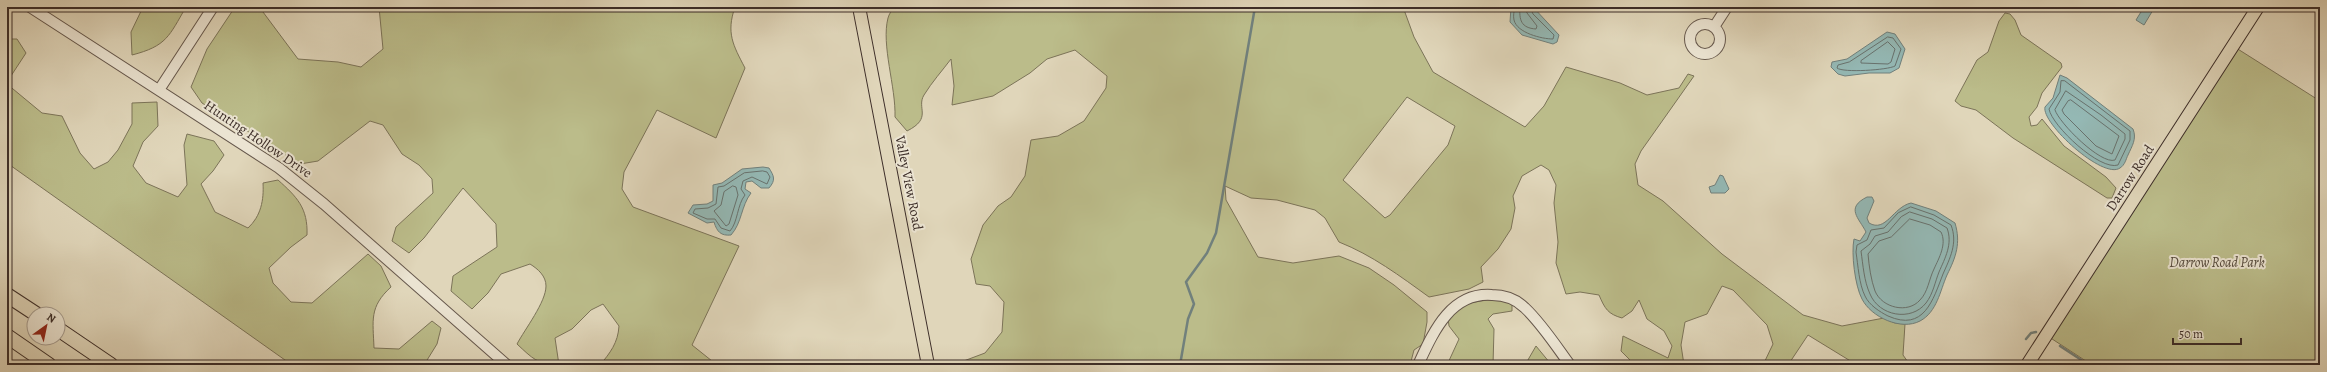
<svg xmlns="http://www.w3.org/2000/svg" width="2327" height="372" font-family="Alegreya,serif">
  <rect width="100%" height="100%" fill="#e0d6ba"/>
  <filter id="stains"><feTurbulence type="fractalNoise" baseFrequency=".005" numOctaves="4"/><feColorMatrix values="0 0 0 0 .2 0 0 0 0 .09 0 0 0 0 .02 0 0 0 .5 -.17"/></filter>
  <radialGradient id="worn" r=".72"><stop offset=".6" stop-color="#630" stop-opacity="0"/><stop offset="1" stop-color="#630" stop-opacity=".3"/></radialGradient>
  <path fill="#bbbc8a" stroke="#7c7459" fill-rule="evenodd" d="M143 7H186C169 36 167 46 132 55L131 32Z
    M235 7 260 8 298 59 338 62 361 67 383 49 379 7H735C726 33 733 45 745 68L716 138 657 110 624 172 622 189 633 207 739 246 692 345 717 365H600C610 353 618 343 619 326L603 304 591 310 572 329 555 338 559 365C538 365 532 358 517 344 525 329 546 302 546 286 546 276 538 269 530 264L501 274 488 293 472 309 451 291 453 276 497 247 496 224 463 188 424 238 409 253 392 241 396 227 433 193 432 179 419 165 402 154 383 125 370 121 318 161 300 164 202 103 191 87 207 49Z
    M894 7H1403L1414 37 1433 72 1525 127 1544 106 1566 67 1620 83 1647 95 1679 88 1688 74 1694 76 1641 151 1635 164 1638 185 1663 201 1722 254 1803 315 1842 326 1884 318 1895 323 1905 324 1903 355 1910 365H1857L1808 335 1788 365H1763L1773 344 1767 325 1733 290 1722 286 1707 314 1685 322 1681 345 1684 365H1635L1621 351 1623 336 1668 358 1672 346 1664 331 1647 319 1639 300 1632 311 1622 318C1608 314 1605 309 1599 295L1580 292 1566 294 1556 263 1558 242 1554 203 1556 185 1549 170 1541 165 1522 176 1513 196 1515 208 1511 229 1498 249 1481 267 1483 282 1469 289 1429 297C1400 276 1372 255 1339 242L1325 218 1315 210 1277 200 1251 198 1225 186 1226 200 1258 257 1293 263 1339 256 1369 268 1394 285 1427 312V322L1423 344 1414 350 1410 365H953L985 353 1002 332 1004 302 990 286 976 284 971 259 983 225 998 206 1011 197 1025 176 1031 140 1058 136 1084 121 1106 88 1107 76 1075 50 1047 59 1030 73 993 96 952 105 954 86 951 59C942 71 932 82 924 95 916 108 933 118 907 131L895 117C896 87 881 45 888 18 889 14 892 10 894 7ZM1407 97 1455 126 1448 145 1390 215 1385 218 1343 180Z
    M2005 13 2010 14 2015 20 2021 35 2061 63 2062 67 2042 93 2037 107 2029 117 2031 126 2037 125 2042 119 2064 146 2106 177 2116 188 2112 198H2107L2013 138 1976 110 1961 106 1955 101 1977 60 1988 52 1999 21Z
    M7 39H17L26 53 7 82Z
    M2233 46 2320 101V365H2092L2046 335Z
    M7 84 42 113 62 116 80 153 94 169 108 162 118 150 132 124V103L157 102 158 126 143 142 133 166 146 183 178 197 187 185 184 145 187 134 214 141 224 155 213 171 201 184 215 212 248 228C261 216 264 200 263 183L278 180C297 197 308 208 307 235L291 247 269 268 273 283 291 302 312 303 368 254 381 266 391 287C369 307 373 320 374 348L399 349 432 321 441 328 437 344 424 365H292L7 163Z
    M1487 300 1505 301 1512 304V311L1493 314 1488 319 1494 329 1493 365H1447L1459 339 1449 326 1448 318 1463 304Z
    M1536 346 1550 363 1554 365H1525Z"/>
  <path fill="#94b8b4" stroke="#71807c" d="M1511 7H1533L1559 35 1557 42 1553 44 1522 35 1510 22Z
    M2144 7 2153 10 2144 25 2136 20Z
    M1887 32 1895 34 1905 49 1899 68 1890 73H1869L1845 76 1838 74 1831 67 1832 62 1847 59Z
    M2060 75 2067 78 2133 129C2137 139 2132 146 2128 155 2126 159 2125 165 2120 168 2103 180 2041 123 2045 107L2053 98Z
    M763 167 769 168C774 176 776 180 769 188H761L752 181 746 182 745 189 751 193C741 206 742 223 731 235 721 236 717 232 714 222L707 223 688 213 693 205 707 204 713 201V185L722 183 742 169Z
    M1720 175 1723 176 1729 189 1725 193H1711L1709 187 1715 185Z
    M1867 197H1872L1874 201 1867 218 1869 223C1886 233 1893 207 1911 203L1936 211 1955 223C1961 243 1956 257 1947 275 1940 291 1937 312 1920 321 1901 331 1871 317 1862 299 1855 286 1851 253 1854 239L1860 241 1866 232C1859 218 1845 208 1867 197Z"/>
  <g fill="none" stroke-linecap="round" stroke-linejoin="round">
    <path stroke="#68726e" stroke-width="1" d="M1515 7C1514 11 1513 16 1514 20 1517 33 1542 39 1553 39L1554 35 1533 14 1530 7
      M1520 7C1519 20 1521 28 1536 29L1537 26 1527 13 1525 7
      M1888 37 1893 38 1901 49 1895 66C1888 70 1843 73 1837 68L1838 65 1849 62Z
      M1888 42 1895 49 1891 62 1888 64 1861 63V61Z
      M2065 81 2130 131V140L2118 165C2100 171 2052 126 2049 109L2060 92 2061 81Z
      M2066 91 2101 115 2125 134V139L2115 160C2101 165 2059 123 2055 110Z
      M2071 100 2119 136 2112 154 2096 146 2064 114 2062 110 2068 101Z
      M763 171 767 172 770 177 767 184 752 177 743 181 741 189 745 195C737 205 738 222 730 231L721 228 715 219H707L693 213 695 209 708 208 716 204 718 187 724 186 744 173Z
      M733 186 736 187 738 195 729 224 726 226 714 211 721 205 724 192Z
      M1911 207 1934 215 1951 225C1958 243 1950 258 1943 274 1933 300 1924 332 1888 316 1880 312 1869 305 1865 296 1859 284 1858 265 1856 252L1857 245 1867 240 1871 230 1884 228 1898 213Z
      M1910 212 1932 219 1947 228C1953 244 1945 258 1939 272 1935 282 1933 294 1926 303 1911 322 1879 316 1870 294 1864 281 1863 265 1861 251L1870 244 1875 236 1888 232 1901 217Z
      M1910 219 1930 225 1941 232C1947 244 1939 258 1934 269 1929 279 1928 292 1920 300 1908 314 1882 308 1875 291 1871 280 1869 266 1868 254L1879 241 1891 237Z"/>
    <path stroke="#71807c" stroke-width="2.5" d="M2026 339 2031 333 2036 332
      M2060 346 2089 365
      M1180 365 1188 319 1194 304 1186 282 1207 253 1216 233 1255 7"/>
    <defs>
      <path id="minor" d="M30 7 279 168 324 204 507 365
        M1690 39a15 15 0 1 1 30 0a15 15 0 1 1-30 0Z
        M1714 27 1727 7
        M159 90 213 7
        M1418 365C1433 333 1450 292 1492 295 1504 295 1516 299 1525 308 1542 324 1556 346 1570 365"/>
      <path id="major" d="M859 7 928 365
        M2027 365 2258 7"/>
      <path id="highway" d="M7 295 36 314
        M58 329 111 365
        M7 336 49 365"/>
    </defs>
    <use href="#minor" stroke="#65574c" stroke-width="12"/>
    <use href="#major" stroke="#3c2d28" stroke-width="14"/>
    <use href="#highway" stroke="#3c2d28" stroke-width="16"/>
    <use href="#minor" stroke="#ebe4d2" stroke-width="10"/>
    <use href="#major" stroke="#e0d6ba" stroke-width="12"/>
    <use href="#highway" stroke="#e0d6ba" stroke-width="14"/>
  </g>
  <g text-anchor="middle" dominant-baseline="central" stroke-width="4" stroke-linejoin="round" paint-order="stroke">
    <g font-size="14" fill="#3c2d28" stroke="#ebe4d2">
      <text transform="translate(258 139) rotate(34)">Hunting Hollow Drive</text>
      <text transform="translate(2130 178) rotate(-57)">Darrow Road</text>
      <text transform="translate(909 183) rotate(79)">Valley View Road</text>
    </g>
    <g font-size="14" font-style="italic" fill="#554a3c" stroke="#ebe4d2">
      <text x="2217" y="262">Darrow Road Park</text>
    </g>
  </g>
  <rect width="2327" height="372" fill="none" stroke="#e0d6ba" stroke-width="24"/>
  <rect x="8" y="8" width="2311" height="356" fill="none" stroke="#3c2d28" stroke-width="2"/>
  <rect x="12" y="12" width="2303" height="348" fill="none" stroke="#3c2d28"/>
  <g transform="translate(46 326) rotate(33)"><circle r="19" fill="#ebe4d2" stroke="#a59b8e"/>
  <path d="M0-3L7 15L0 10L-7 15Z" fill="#8f2418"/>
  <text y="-6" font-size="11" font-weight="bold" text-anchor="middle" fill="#3c2d28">N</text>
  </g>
  <path d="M2173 338v6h68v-6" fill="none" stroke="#3c2d28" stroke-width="2"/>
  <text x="2179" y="338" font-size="12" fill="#3c2d28" stroke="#ebe4d2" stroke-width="3" paint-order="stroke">50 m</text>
  <rect width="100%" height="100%" filter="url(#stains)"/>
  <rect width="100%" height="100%" fill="url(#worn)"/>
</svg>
